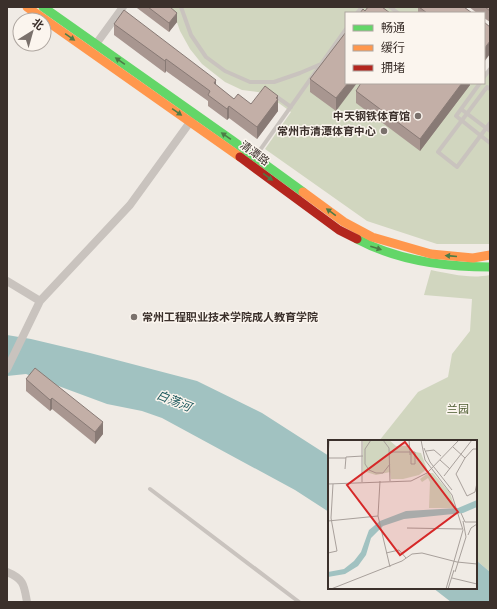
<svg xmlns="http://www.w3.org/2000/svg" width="497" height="609" font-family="'Archivo Narrow','Noto Sans SC',sans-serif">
  <rect width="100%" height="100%" fill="#f0ebe5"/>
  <path fill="#d1d6bf" d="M171 7H453L461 13H346V83H484V70L490 75V244H437L367 221 265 149 291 112 265 93 242 90 225 82 202 64 190 49 180 31 172 8Z
    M431 270C451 274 470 279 490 275V572L476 560V441H379L418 392 448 377 452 354 470 331 472 299 424 295Z"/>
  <path fill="#a1c2c1" d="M7 335 31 339 90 353 197 381 262 413 329 456V512L295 490 162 418 142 411 107 404 26 374 7 376Z
    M476 560 490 572V602H451L433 588H476Z"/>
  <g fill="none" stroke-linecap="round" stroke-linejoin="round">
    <path stroke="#c9c3be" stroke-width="4" d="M181 7 191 35 206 57 225 71 250 82H274L300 73 321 64
      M390 7 398 13
      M357 13 362 7
      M484 77 490 69
      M480 83 456 116 490 143
      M490 89 487 87 438 152 457 167 490 123
      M274 95 291 107
      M461 109 490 131
      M255 157 346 29
      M150 489 299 602"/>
    <path stroke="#c9c3be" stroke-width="8" d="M96 44 123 7
      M7 281 40 301
      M7 369 40 301 130 205 193 118
      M7 572C24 579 24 585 27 602"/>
    <path stroke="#63d668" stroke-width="9" d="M43 7 233 141 303 192
      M357 239C396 260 446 267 490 267"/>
    <path stroke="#ff974d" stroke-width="9" d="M27 7 240 157
      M303 192 344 222 372 237 431 254 473 258 490 255"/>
    <path stroke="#b3261e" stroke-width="9" d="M240 157 339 230 357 239"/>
  </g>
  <path fill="#a89690" d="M137 7H170L177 22 169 32 137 8Z
    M418 7H464L472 13H418Z
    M469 7H490V22L484 18V13H477Z
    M114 24 216 86 234 99 251 104 278 96V111L257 139 229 118 227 120 208 106V101L166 71 165 73 114 35Z
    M346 32 336 111 310 92V79Z
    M470 83V85L420 151 356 103V91Z
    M26 379 103 434 95 444 52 409 50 411 26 391Z"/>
  <path fill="#887a75" d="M177 13V22L169 32V23Z
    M490 41V54L484 62V49Z
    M166 59V71L165 73V61Z
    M216 80V91L214 83Z
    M348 83H357L336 111V98Z
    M462 83H470V85L420 151V139Z
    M278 96V111L257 139V127Z
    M229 106V118L227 120V109Z
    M52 398V409L50 411V400Z
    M103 422V434L95 444V432Z"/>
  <path fill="#c3afa7" stroke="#887a75" d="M148 7H170L177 13 169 23Z
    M368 7H382L390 13H360L363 9 365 11Z
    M419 7H464L472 13H427Z
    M485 7H490V11Z
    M124 10 216 80 214 83 234 99 238 94 251 104 265 86 278 96 276 98 278 99 257 127 229 106 227 109 208 95 210 91 166 59 165 61 114 24Z
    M484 22 490 27V41L484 49Z
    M346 32V83H348L336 98 310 79Z
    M361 83H462L420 139 356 91Z
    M35 368 103 422 95 432 52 398 50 400 26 379Z"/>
  <defs><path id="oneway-solid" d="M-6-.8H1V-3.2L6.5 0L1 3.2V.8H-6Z"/></defs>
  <g fill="#4d7b46">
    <use href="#oneway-solid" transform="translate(70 37) rotate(35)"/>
    <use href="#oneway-solid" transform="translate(120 61) rotate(-145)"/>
    <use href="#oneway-solid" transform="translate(177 112) rotate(35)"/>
    <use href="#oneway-solid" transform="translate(226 136) rotate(-145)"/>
    <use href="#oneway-solid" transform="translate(268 177) rotate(36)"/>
    <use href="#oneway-solid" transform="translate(331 212) rotate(-144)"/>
    <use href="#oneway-solid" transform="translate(376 248) rotate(18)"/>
    <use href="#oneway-solid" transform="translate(451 256) rotate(-175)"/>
  </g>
  <g fill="#7a716c" stroke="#fbf5ee" stroke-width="1.5">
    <circle cx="418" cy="116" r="4"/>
    <circle cx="384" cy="131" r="4"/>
    <circle cx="134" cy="317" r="4"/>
  </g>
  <g text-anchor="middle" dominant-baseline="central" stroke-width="3" stroke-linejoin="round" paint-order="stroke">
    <g font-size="11" font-weight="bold" fill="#3b302b" stroke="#fbf5ee" text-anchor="end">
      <text x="410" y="116">中天钢铁体育馆</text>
      <text x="376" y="131">常州市清潭体育中心</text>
      <text x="142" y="317" text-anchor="start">常州工程职业技术学院成人教育学院</text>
    </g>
    <g font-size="11" fill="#3b302b" stroke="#fbf5ee">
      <text transform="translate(255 153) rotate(36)">清潭路</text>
    </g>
    <g font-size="11" fill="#4a5a2e" stroke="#fbf5ee">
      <text x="458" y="409">兰园</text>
    </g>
    <g font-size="12" font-style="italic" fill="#1f5a5e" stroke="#fbf5ee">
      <text transform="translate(174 401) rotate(22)">白荡河</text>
    </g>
  </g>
  <g transform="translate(328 440)">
    <rect width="149" height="149" fill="#f0ebe5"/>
    <path d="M35 0H61L68 6H81V11L93 13 99 29 91 35 75 39H63L62 32 48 35 35 31ZM100 33H105L122 53 127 68H101L102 42 100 38 94 42 92 39Z" fill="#d1d6bf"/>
    <path d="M149 60V67L135 73 76 79 55 86 43 98 38 115 30 126 17 134 0 137V132L16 129 26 121 33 112 41 90 52 81 78 71 130 68Z" fill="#a1c2c1"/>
    <path fill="none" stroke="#a8a09b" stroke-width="1" d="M34 0V42M43 0 37 9V24L41 30 48 33H55L62 24M55 0 61 8 62 41M81 0 82 12M93 0 97 20 124 55 135 90 118 149M125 7 137 18M96 8 102 22 124 50M149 9H145L137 18 128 34 139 56 147 52 149 43M98 11 106 10 113 16M62 12H82V15M83 12H87V24H83ZM0 18H18M0 19 1 0M0 20V43M112 20 122 29M17 29 18 17 35 16M116 36 144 0M52 41 50 76 62 127M0 44 83 41 99 33 131 0M133 73 137 82H149M0 81 50 76M79 88 134 89M140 95 143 88 149 84M0 113 9 111 3 78 5 44M58 113 71 110 78 118M127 132 138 97 135 81M124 138 149 144M3 149 74 121 84 114 94 113 129 122 149 124M120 149 126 130"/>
    <path fill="#d62828" fill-opacity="0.15" stroke="#d62828" stroke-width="2" d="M77 2 130 72 72 115 19 45Z"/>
    <rect width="149" height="149" fill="none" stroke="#3b302b" stroke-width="2"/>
  </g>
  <rect width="497" height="609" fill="none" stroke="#3b302b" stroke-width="16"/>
  <rect x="345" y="12" width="140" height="72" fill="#fbf5ee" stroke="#aea6a0"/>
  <rect x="353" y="25" width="20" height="6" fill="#63d668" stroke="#aea6a0"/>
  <text x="381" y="32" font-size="12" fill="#3b302b">畅通</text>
  <rect x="353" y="45" width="20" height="6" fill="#ff974d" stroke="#aea6a0"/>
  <text x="381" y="52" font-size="12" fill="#3b302b">缓行</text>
  <rect x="353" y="65" width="20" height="6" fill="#b3261e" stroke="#aea6a0"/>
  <text x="381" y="72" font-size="12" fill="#3b302b">拥堵</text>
  <g transform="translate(32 32) rotate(37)"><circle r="19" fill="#fbf5ee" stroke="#aea6a0"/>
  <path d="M0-3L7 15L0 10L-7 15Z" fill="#7a716c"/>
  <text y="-6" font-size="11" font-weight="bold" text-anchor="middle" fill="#3b302b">北</text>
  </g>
</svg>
